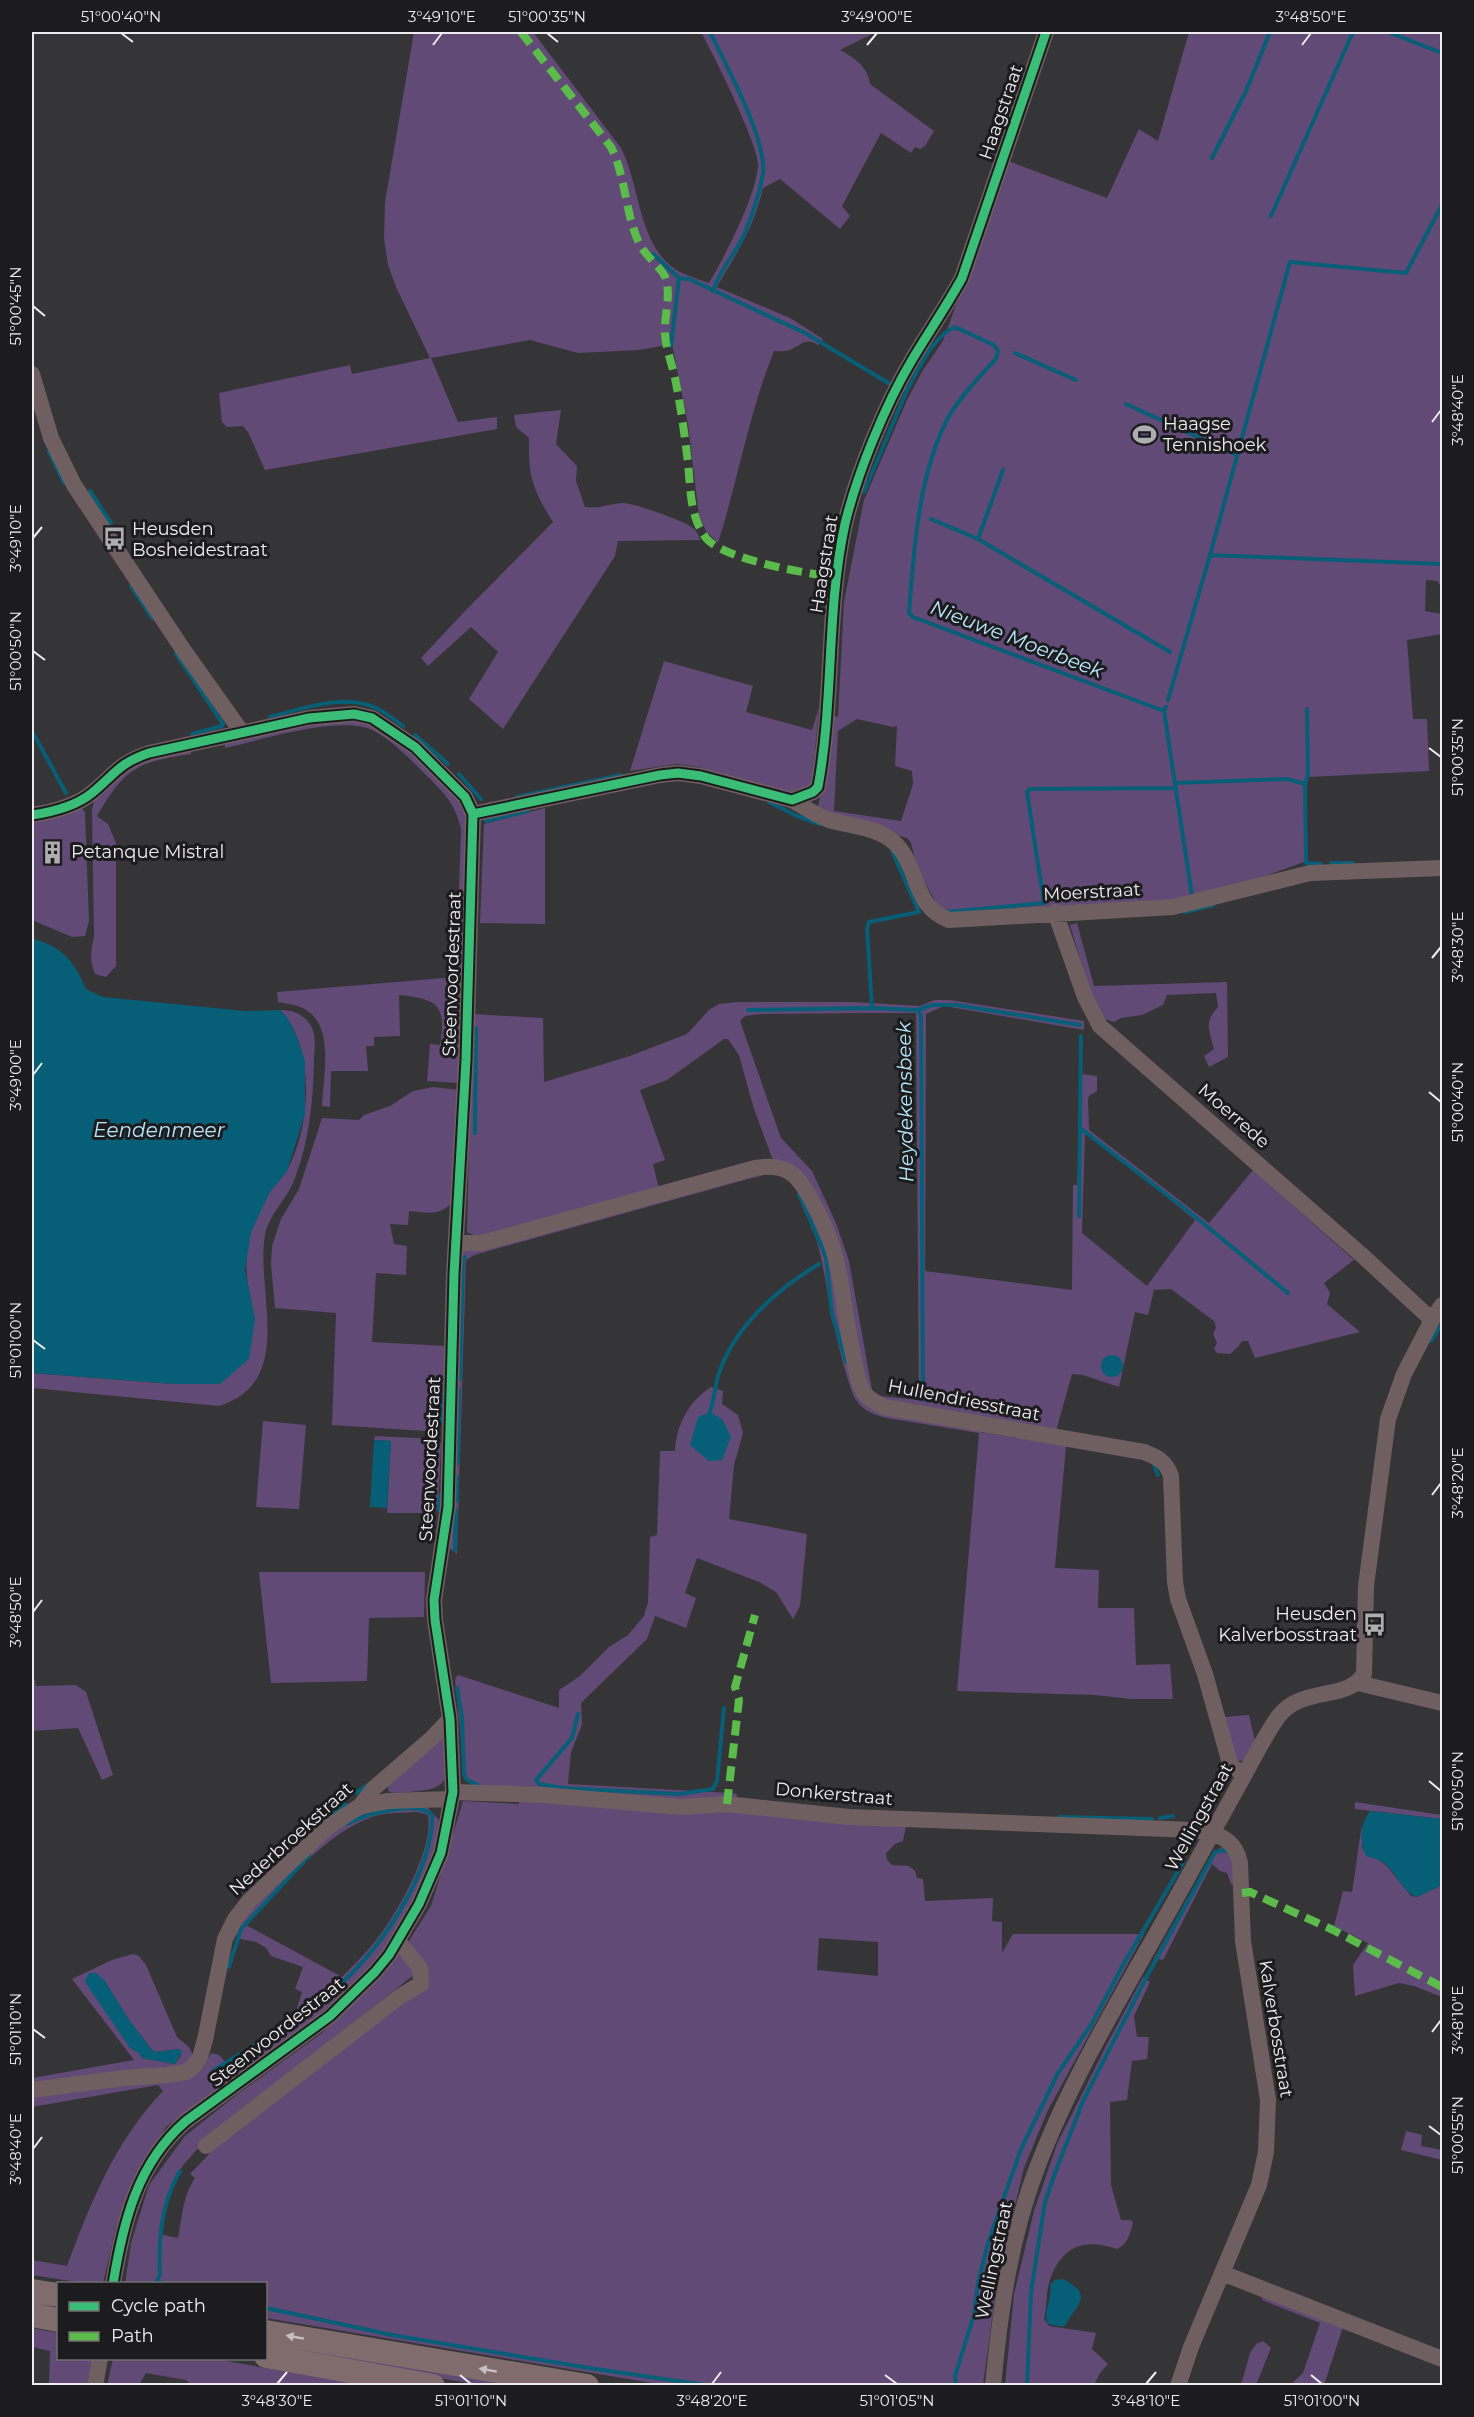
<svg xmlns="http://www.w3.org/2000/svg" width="1474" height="2417" font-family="Montserrat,sans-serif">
  <rect width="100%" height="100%" fill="#353437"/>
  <path fill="#614a76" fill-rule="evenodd" d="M414 32H533L621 148C640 184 638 244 675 269 684 275 698 279 709 283 725 256 756 196 758 166 760 147 712 52 701 32H876L840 50C855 58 868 67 870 84L934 131 925 146 920 149 915 147 911 153 881 133 842 206 850 216 840 229 780 179 763 188C753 230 738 250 717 287L790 318 823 339 818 345C805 337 802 345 790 350 785 352 779 351 774 351 749 413 738 480 718 543L706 531 699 516 688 424 672 344 639 350 578 353 530 340 431 358 458 422 497 417V429L265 470 248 432 243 426 227 427 222 422 219 393 350 365 352 374 430 358 396 287 388 265 384 238 385 202Z
    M1189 32H1442V587L1437 581 1426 580 1425 611 1442 614V634L1407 640 1413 719H1427L1429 771 1308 777 1304 818V862L1227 890 1164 901 941 912 917 868 911 843 907 838 826 816 818 806 826 769 831 714 838 717 844 602 864 500 907 400 923 370 943 341 1008 161 1107 198 1139 129 1158 141ZM857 719 893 727 897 726 895 766 912 771 913 784 901 821 834 811 838 731Z
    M561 410 556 444 577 466 576 481 585 507C599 509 609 504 622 503 632 502 687 522 693 528 697 531 699 537 701 540L618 541 615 556 503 729 469 699 498 652 471 627 428 666 421 658 465 611 553 522C533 490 528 477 529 438L516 427 514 415Z
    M664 661 753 686 746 712 812 730 819 707 812 785 784 794 699 767 677 764 630 771Z
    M345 720 375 726 402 744 454 793 466 816 459 1083 427 1081 430 1044 440 1045C447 1004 437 999 399 995L400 1036 374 1037V1046H366L368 1071H331L330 1107 322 1106C323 1079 334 1031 309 1012 301 1005 288 1004 278 1002L277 992 456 977 461 829C455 801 440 789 420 769 407 756 391 740 374 731 341 714 262 740 225 748V741Z
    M190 747 191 754C137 762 125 768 97 816L108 824 116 843V966L106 977 95 974C89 960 91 950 94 937L92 810 94 801 123 769Z
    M77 808 83 809 85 813 89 921 85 936 72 937 32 920V818Z
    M545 808V924L480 923 484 824Z
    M1077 923 1094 986 1227 982 1228 1057 1209 1067 1204 1056 1214 1049C1209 1030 1204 1022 1218 1007L1216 993 1167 995 1163 1005 1142 1015 1121 1018 1114 1022 1104 1019 1090 992 1070 925Z
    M934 1000H950L1084 1021V1030L944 1006 926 1014 925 1271 1072 1290 1073 1185H1077L1082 1074 1097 1076V1091L1089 1096 1088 1099 1089 1130 1209 1223 1253 1170 1354 1260 1324 1283 1330 1293 1327 1304 1360 1332 1255 1358 1248 1341H1242L1238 1347 1230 1354 1217 1353 1214 1349 1217 1343 1213 1334 1216 1328 1214 1321 1171 1289 1154 1290 1148 1315 1135 1312 1119 1387 1083 1375 1072 1374 1056 1431 881 1400 870 1393 865 1384 835 1240 808 1181 797 1169 772 1158 753 1106 739 1055 728 1039H724L667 1080 640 1090 665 1160 653 1164 659 1189 480 1238 467 1232 472 1014 543 1018 544 1082 627 1057 687 1034 709 1010 719 1004 738 1002H853L920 1006ZM871 1013H916L919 1400 880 1396 872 1390 849 1261 836 1223 812 1171 781 1138 740 1021 745 1016 760 1014ZM1085 1131 1195 1220 1147 1286 1082 1233Z
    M280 1010C293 1010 304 1014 311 1026 317 1035 314 1051 314 1062 313 1103 309 1144 293 1183 285 1201 269 1215 265 1235 255 1291 297 1382 219 1406L32 1388V1373L174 1384 255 1319C248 1288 242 1266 251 1233 254 1220 263 1204 270 1192 275 1184 283 1178 287 1170 311 1128 316 1046 280 1010Z
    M433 1087 459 1090 453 1201C442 1216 426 1213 409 1211L408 1225 390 1224 394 1244 407 1246 406 1275 376 1273 372 1342 446 1346 445 1421 440 1424V1432L332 1425 336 1313 275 1308 271 1264 272 1246 281 1219 299 1189 322 1118 359 1120 364 1115 390 1106 413 1091Z
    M764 1169 792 1179 829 1251 864 1398 981 1426 980 1432 1066 1446 1055 1568 1099 1570 1098 1608H1134L1136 1665 1170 1664 1173 1699H1131L1095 1695 957 1691 979 1433 887 1418C875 1415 863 1411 856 1400 848 1386 838 1343 834 1326 826 1294 816 1181 775 1174 768 1173 759 1177 752 1178L474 1255 466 1260 457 1554 448 1547 462 1252 468 1248Z
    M711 1387 723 1391 722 1404 738 1415 743 1433 734 1465 729 1519 807 1534 800 1606 793 1619 776 1592 759 1582 697 1558 685 1593 696 1598 686 1628 655 1616 647 1639 581 1703 582 1725 571 1752 568 1784 731 1793 737 1794 736 1800 906 1826 903 1841 895 1844 886 1853 887 1860 892 1865 909 1866 915 1871 917 1878 923 1879 925 1901 993 1898 992 1921 1002 1922V1953L1013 1934H1144L1048 2110 1024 2168 998 2277 983 2385H664L266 2318V2284H125L131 2243 149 2185 185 2136 239 2093 322 2033 361 1996 405 1947 431 1906 463 1801 519 1804V1789L473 1786 465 1778 455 1679 458 1675 559 1708V1690L580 1676 609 1647 628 1635 644 1616 648 1602 650 1537 657 1535 660 1451H675C676 1425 689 1401 711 1387ZM819 1938 878 1942V1976L817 1970ZM415 1974 409 1999 228 2134 190 2174 195 2178C183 2195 182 2218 178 2238L159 2234C166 2179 179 2168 216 2130Z
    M263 1421 306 1425 299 1509 256 1507Z
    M375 1436 438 1439 441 1444 438 1510 423 1513H387L391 1441 374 1440Z
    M259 1572H425L424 1617 369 1618 367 1681 271 1683Z
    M32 1680H35L36 1686 76 1685 86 1692 113 1775 102 1780 78 1728 32 1731Z
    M1249 1715 1255 1741 1245 1760 1236 1762 1224 1717Z
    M446 1735C447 1766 457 1788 418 1791 409 1792 398 1794 389 1792L387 1784Z
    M1355 1802 1442 1815V1819L1355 1809Z
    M427 1807 439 1820 435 1850 407 1912 379 1958 313 2021 166 2127 129 2191 116 2228 103 2283H83L32 2275V2260L67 2266C91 2202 115 2141 163 2091L158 2085 32 2107V2096L206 2062 211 2053 219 2055 231 2068 304 2013 297 2008 302 1992 295 1989 303 1967 271 1956 266 1948 256 1942 241 1939 235 1933 247 1913 322 1840 363 1812 382 1809ZM417 1812 428 1815C434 1848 399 1909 380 1935 369 1950 355 1964 342 1977L246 1925C282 1887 325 1832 375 1816 388 1812 404 1813 417 1812Z
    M1362 1824V1848L1387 1866 1411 1896 1417 1897 1442 1885V1997L1414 1986 1399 1983 1355 1996 1353 1965 1368 1943 1334 1926 1343 1891 1352 1892C1356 1869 1358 1847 1362 1824Z
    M1221 1847 1230 1851 1236 1885 1231 1884 1227 1873 1220 1871 1212 1864 1163 1960 1154 1958 1211 1856Z
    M133 1954 139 1956 146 1965 177 2037 189 2047 193 2055 188 2064 32 2087V2078L134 2060 72 1979 112 1960ZM104 1980 129 2020 152 2050 155 2052 180 2049 181 2056 175 2064 142 2058 138 2052 130 2048Z
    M1143 1977 1150 1982 1134 2016 1137 2037H1149L1147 2059 1132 2061 1127 2100 1110 2102 1111 2185 1121 2220H1131L1133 2223C1130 2234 1128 2244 1117 2249 1083 2237 1060 2247 1049 2283 1046 2294 1047 2307 1044 2319L1049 2326 1096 2333 1092 2349 1108 2364 1100 2373 1094 2385H1005L1014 2294 1034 2211 1057 2144 1106 2046Z
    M1406 2131 1422 2135 1421 2146 1442 2150V2160L1401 2150Z
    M1264 2293 1344 2324 1324 2385H1290L1303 2373 1320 2323 1262 2300Z
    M32 2328 58 2333V2358L92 2359 87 2385H49L50 2351 32 2347Z
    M266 2340 532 2385H486L468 2383 266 2348Z
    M1263 2341 1271 2348 1256 2385H1241L1250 2353 1256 2344Z
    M113 2358 215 2359 362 2385H191L186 2380 146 2373 139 2385 107 2386Z"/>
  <path fill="#075e77" d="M32 938C63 948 73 959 86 989L103 997 245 1011 280 1010 287 1017 297 1037 305 1061V1114L287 1171 270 1192 251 1232 245 1270 255 1319 249 1359 220 1384H174L32 1373Z
    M1101 1366a11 11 0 1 1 22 0a11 11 0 1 1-22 0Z
    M710 1412 722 1419 731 1437 722 1460 709 1461 690 1445 698 1417Z
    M374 1440 391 1441 387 1508 370 1507Z
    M1370 1811 1442 1819V1885L1417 1897C1403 1893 1396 1872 1384 1863 1379 1859 1372 1858 1366 1856 1359 1842 1360 1824 1370 1811Z
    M89 1973H96L104 1980 129 2020 152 2050 155 2052 180 2049 182 2052 175 2064 142 2058 138 2052 130 2048 89 1988 85 1981Z
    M1063 2279C1095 2296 1077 2303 1064 2327L1048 2324C1042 2313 1053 2298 1050 2285L1055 2280Z"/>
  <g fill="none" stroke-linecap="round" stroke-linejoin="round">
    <path stroke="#075e77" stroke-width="4" d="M710 32C725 63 767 140 763 173 760 191 753 213 746 230 738 252 720 268 713 291
      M1388 32 1442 53
      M1212 158 1246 91 1270 32
      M1271 216 1353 32
      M653 254 679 278 671 346
      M679 278 689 279 805 333 890 384
      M1015 353 1076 380
      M905 389 907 390C919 369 932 337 955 327L994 345 998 351 996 359C982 373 959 399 949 416 918 474 914 549 909 613L913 617 1164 711
      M1126 404 1237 455
      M49 452 64 483
      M90 491 111 523
      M864 492 907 390
      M931 519 978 539 1170 652
      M978 539 1003 470
      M1210 555 1290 262 1406 273 1442 205
      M131 586 152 618
      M176 654 223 724 222 726 192 734
      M1168 700 1210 555 1442 564
      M1166 707 1164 711 1192 896
      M270 717C302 709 343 693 376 708 385 712 395 720 403 726
      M32 731 66 793
      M415 735 448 764
      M459 774 481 799
      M1175 783 1287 779 1305 784 1306 863 1321 864
      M1305 784 1308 774 1307 709
      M517 797 621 775
      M769 802 797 816 820 824
      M486 821 528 811
      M892 851 919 912 869 922 867 929 872 1008 918 1010 921 1016 923 1400
      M1331 863H1353
      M946 912 1044 903 1027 792 1030 789 1176 788
      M1185 912 1213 905
      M748 1010 872 1008
      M918 1010 932 1005H957L1080 1025
      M1080 1128 1193 1215 1288 1293
      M475 1133 476 1028
      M799 1194 826 1257 832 1314 846 1362
      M1079 1216 1081 1036
      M1431 1341 1442 1324
      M460 1379 463 1260 465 1257
      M710 1412C714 1400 715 1388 718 1376 733 1328 777 1289 819 1264
      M442 1421 443 1394
      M1153 1462 1158 1475
      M458 1463 459 1389
      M457 1501V1476
      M439 1510 440 1495
      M455 1550 456 1510
      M457 1688 462 1717 464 1774 467 1780 478 1785
      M578 1714 572 1738 536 1780 539 1784 562 1788 679 1794 713 1789 717 1781 724 1708
      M356 1793 366 1786
      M1059 1817 1152 1819
      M1160 1818 1173 1816
      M315 1827 345 1804
      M229 1967 241 1929 309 1856
      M214 2070C296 2019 359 1988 407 1898 420 1874 433 1844 432 1815 417 1800 364 1814 347 1824
      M163 2284 157 2281 160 2274C158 2240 162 2202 180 2171
      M266 2308 392 2335 589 2368 712 2386
      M956 2386 955 2376 974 2315 978 2283 988 2243 1021 2149 1058 2073 1091 2025 1123 1965 1184 1861
      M1027 2386 1031 2292 1045 2202 1055 2173 1083 2101 1147 1976 1215 1852 1224 1850 1228 1852"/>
    <path stroke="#705f60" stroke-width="16" d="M32 374 51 438 74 485 182 648 241 731
      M792 800C804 807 817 816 829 820 853 827 885 827 901 850 920 876 914 906 949 920L1173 907 1310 873 1442 868
      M473 814 660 775 678 773 701 776 792 800 813 792 818 787C834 700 826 611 845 524 857 474 885 405 912 360 928 333 946 307 962 278L1046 32
      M32 815C52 812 76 806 92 793 115 774 119 763 149 753L309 718 354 714 372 718 415 747 465 797 473 814 466 1060 454 1274 448 1507 434 1600 435 1620 450 1719 453 1792 441 1853 419 1904 389 1955 375 1972 330 2016 186 2121C137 2163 123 2223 113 2284
      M1055 912 1085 997 1100 1026 1364 1257 1432 1320
      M457 1243H482L755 1168C789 1162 800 1177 814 1205 823 1222 832 1241 836 1260 844 1293 846 1326 854 1359 856 1371 858 1384 865 1394 870 1400 877 1403 884 1407L1144 1452C1157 1457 1166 1461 1171 1476L1175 1582 1178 1599 1205 1674 1231 1767 1245 1773
      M1358 1683 1442 1703
      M453 1792 544 1795 681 1807 727 1804 849 1817 1169 1829C1198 1831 1233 1828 1240 1863L1243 1941 1268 2100 1266 2152 1259 2185 1191 2347 1178 2386
      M360 1806 388 1801 451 1799
      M32 2090 124 2078 167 2075 186 2072 193 2067 200 2057 205 2040 225 1939 235 1919 250 1900 328 1827 360 1806 373 1789 432 1738 450 1719
      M206 2146 399 1997 421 1984 420 1968 398 1941
      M1222 2273 1442 2359
      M95 2386 100 2358
      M993 2386C1000 2312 1010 2238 1037 2168 1073 2073 1129 1984 1178 1895 1201 1854 1223 1813 1246 1772 1256 1753 1266 1734 1278 1717 1302 1685 1347 1702 1364 1674L1366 1586 1388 1419 1404 1374 1432 1320 1442 1305"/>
    <path stroke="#816c6d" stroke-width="24" d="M32 2291 58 2295
      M32 2315 58 2320
      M266 2332 587 2386
      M266 2356 433 2386"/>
    <path stroke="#5cbc4b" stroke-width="8" stroke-dasharray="15 8" stroke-linecap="butt" d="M521 32 611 147C626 177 625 213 639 243 646 257 663 269 666 279 671 297 664 316 665 334 666 349 672 364 675 378 680 403 684 429 687 455 691 482 688 515 706 538 722 559 808 574 835 577
      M727 1804 739 1700 735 1687 755 1615
      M1242 1893 1250 1892 1333 1930 1442 1987"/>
    <defs>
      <path id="cycleway" d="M473 814 660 775 678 773 701 776 792 800 813 792 818 787C834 700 826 611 845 524 857 474 885 405 912 360 928 333 946 307 962 278L1046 32
        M32 815C52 812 76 806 92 793 115 774 119 763 149 753L309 718 354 714 372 718 415 747 465 797 473 814 466 1060 454 1274 448 1507 434 1600 435 1620 450 1719 453 1792 441 1853 419 1904 389 1955 375 1972 330 2016 186 2121C137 2163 123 2223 113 2284"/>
    </defs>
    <use href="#cycleway" stroke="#1c1b1d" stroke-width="13"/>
    <use href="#cycleway" stroke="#3abd76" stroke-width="9"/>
  </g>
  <defs><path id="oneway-solid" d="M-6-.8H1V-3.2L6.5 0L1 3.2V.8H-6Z" transform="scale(1.5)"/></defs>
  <g fill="#c8bfc2">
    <use href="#oneway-solid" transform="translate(295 2337) rotate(-170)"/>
    <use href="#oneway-solid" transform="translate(488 2370) rotate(-170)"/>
  </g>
  <path fill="none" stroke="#eeecef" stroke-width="2" d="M121 33 133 42M547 33 558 42M433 45 442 33M867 45 877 33M1302 45 1311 33M33 306 45 316M1432 422 1441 410M33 538 42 527M33 651 45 660M1429 748 1441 757M1432 958 1441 947M33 1075 42 1063M1429 1092 1441 1102M33 1340 45 1349M1432 1495 1441 1483M33 1612 42 1600M1429 1781 1441 1791M33 2029 45 2038M1432 2032 1441 2020M1429 2126 1441 2135M33 2149 42 2137M460 2375 471 2384M885 2375 897 2384M1311 2375 1322 2384M277 2384 287 2372M712 2384 721 2372M1146 2384 1156 2372"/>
  <defs>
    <symbol id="stadium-bare" viewBox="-9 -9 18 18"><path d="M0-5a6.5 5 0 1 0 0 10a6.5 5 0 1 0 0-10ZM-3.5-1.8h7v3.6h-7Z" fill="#adacaf" stroke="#1c1b1d" stroke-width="2.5" paint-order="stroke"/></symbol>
    <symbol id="bus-bare" viewBox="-9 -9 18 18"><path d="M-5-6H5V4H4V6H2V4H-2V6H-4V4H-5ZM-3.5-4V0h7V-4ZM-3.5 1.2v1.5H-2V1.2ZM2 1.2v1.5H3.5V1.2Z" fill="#adacaf" stroke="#1c1b1d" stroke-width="2.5" paint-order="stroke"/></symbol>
    <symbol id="building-bare" viewBox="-9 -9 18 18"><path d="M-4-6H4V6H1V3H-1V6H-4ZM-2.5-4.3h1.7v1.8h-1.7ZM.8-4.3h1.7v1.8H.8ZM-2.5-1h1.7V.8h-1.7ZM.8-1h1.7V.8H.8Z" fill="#adacaf" stroke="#1c1b1d" stroke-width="2.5" paint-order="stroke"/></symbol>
  </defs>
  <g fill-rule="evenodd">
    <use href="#stadium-bare" x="1128" y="418" width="33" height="33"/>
    <use href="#bus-bare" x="98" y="522" width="33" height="33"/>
    <use href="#building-bare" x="36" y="836" width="33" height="33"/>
    <use href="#bus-bare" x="1358" y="1608" width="33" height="33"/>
  </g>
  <g text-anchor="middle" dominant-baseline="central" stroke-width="6" stroke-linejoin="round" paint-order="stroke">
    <g font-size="18" fill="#eeecef" stroke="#1c1b1d">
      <text transform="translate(1001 112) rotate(-71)">Haagstraat</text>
      <text transform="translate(824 564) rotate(-81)">Haagstraat</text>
      <text transform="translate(1092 892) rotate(-3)">Moerstraat</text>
      <text transform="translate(452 974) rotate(-88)">Steenvoordestraat</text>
      <text transform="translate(1234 1116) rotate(41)">Moerrede</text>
      <text transform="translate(964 1400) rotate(11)">Hullendriesstraat</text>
      <text transform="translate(430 1459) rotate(-87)">Steenvoordestraat</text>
      <text transform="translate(834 1794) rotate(5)">Donkerstraat</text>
      <text transform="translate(1199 1817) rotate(-61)">Wellingstraat</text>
      <text transform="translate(291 1839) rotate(-42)">Nederbroekstraat</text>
      <text transform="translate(1276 2029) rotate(81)">Kalverbosstraat</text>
      <text transform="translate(277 2032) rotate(-38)">Steenvoordestraat</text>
      <text transform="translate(994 2260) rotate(-78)">Wellingstraat</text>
    </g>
    <g font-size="18" fill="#eeecef" stroke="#1c1b1d" text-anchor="start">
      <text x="1163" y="424">Haagse<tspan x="1163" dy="21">Tennishoek</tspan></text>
      <text x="132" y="529">Heusden<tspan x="132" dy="21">Bosheidestraat</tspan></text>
      <text x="71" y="852">Petanque Mistral</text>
      <text x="1357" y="1614" text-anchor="end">Heusden<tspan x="1357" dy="21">Kalverbosstraat</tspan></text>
    </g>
    <g font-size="20" font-style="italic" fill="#b8e7fb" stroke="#1c1b1d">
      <text transform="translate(1017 639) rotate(21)">Nieuwe Moerbeek</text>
      <text transform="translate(905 1102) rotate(-91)">Heydekensbeek</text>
      <text x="159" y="1130">Eendenmeer</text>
    </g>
  </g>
  <rect width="1474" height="2417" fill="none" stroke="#1c1b1d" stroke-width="66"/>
  <rect x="57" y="2282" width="210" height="78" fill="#1c1b1d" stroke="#706f71" stroke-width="1.5"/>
  <rect x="69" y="2302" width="30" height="9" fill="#3abd76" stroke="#706f71" stroke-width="1.5"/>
  <text x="111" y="2312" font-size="18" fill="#eeecef">Cycle path</text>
  <rect x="69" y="2332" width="30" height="9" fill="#5cbc4b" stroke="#706f71" stroke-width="1.5"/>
  <text x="111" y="2342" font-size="18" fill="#eeecef">Path</text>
  <rect x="33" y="33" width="1408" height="2351" fill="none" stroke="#eeecef" stroke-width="2"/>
  <g font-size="15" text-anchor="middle" fill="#eeecef">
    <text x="121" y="22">51°00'40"N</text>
    <text x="442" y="22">3°49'10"E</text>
    <text x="547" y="22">51°00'35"N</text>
    <text x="877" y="22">3°49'00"E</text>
    <text x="1311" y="22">3°48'50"E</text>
    <text transform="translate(16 306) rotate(-90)" y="5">51°00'45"N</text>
    <text transform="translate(1458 410) rotate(-90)" y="5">3°48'40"E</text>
    <text transform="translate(16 538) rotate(-90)" y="5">3°49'10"E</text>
    <text transform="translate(16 651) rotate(-90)" y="5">51°00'50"N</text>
    <text transform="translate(1458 757) rotate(-90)" y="5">51°00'35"N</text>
    <text transform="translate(1458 947) rotate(-90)" y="5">3°48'30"E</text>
    <text transform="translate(16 1075) rotate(-90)" y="5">3°49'00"E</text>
    <text transform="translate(1458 1102) rotate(-90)" y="5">51°00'40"N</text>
    <text transform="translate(16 1340) rotate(-90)" y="5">51°01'00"N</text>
    <text transform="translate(1458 1483) rotate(-90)" y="5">3°48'20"E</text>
    <text transform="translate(16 1612) rotate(-90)" y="5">3°48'50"E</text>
    <text transform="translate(1458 1791) rotate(-90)" y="5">51°00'50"N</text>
    <text transform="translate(1458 2020) rotate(-90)" y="5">3°48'10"E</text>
    <text transform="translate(16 2029) rotate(-90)" y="5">51°01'10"N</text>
    <text transform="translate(1458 2135) rotate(-90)" y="5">51°00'55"N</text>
    <text transform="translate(16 2149) rotate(-90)" y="5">3°48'40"E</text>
    <text x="277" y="2406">3°48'30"E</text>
    <text x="471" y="2406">51°01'10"N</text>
    <text x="712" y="2406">3°48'20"E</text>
    <text x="897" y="2406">51°01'05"N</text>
    <text x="1146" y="2406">3°48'10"E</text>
    <text x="1322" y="2406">51°01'00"N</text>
  </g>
</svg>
